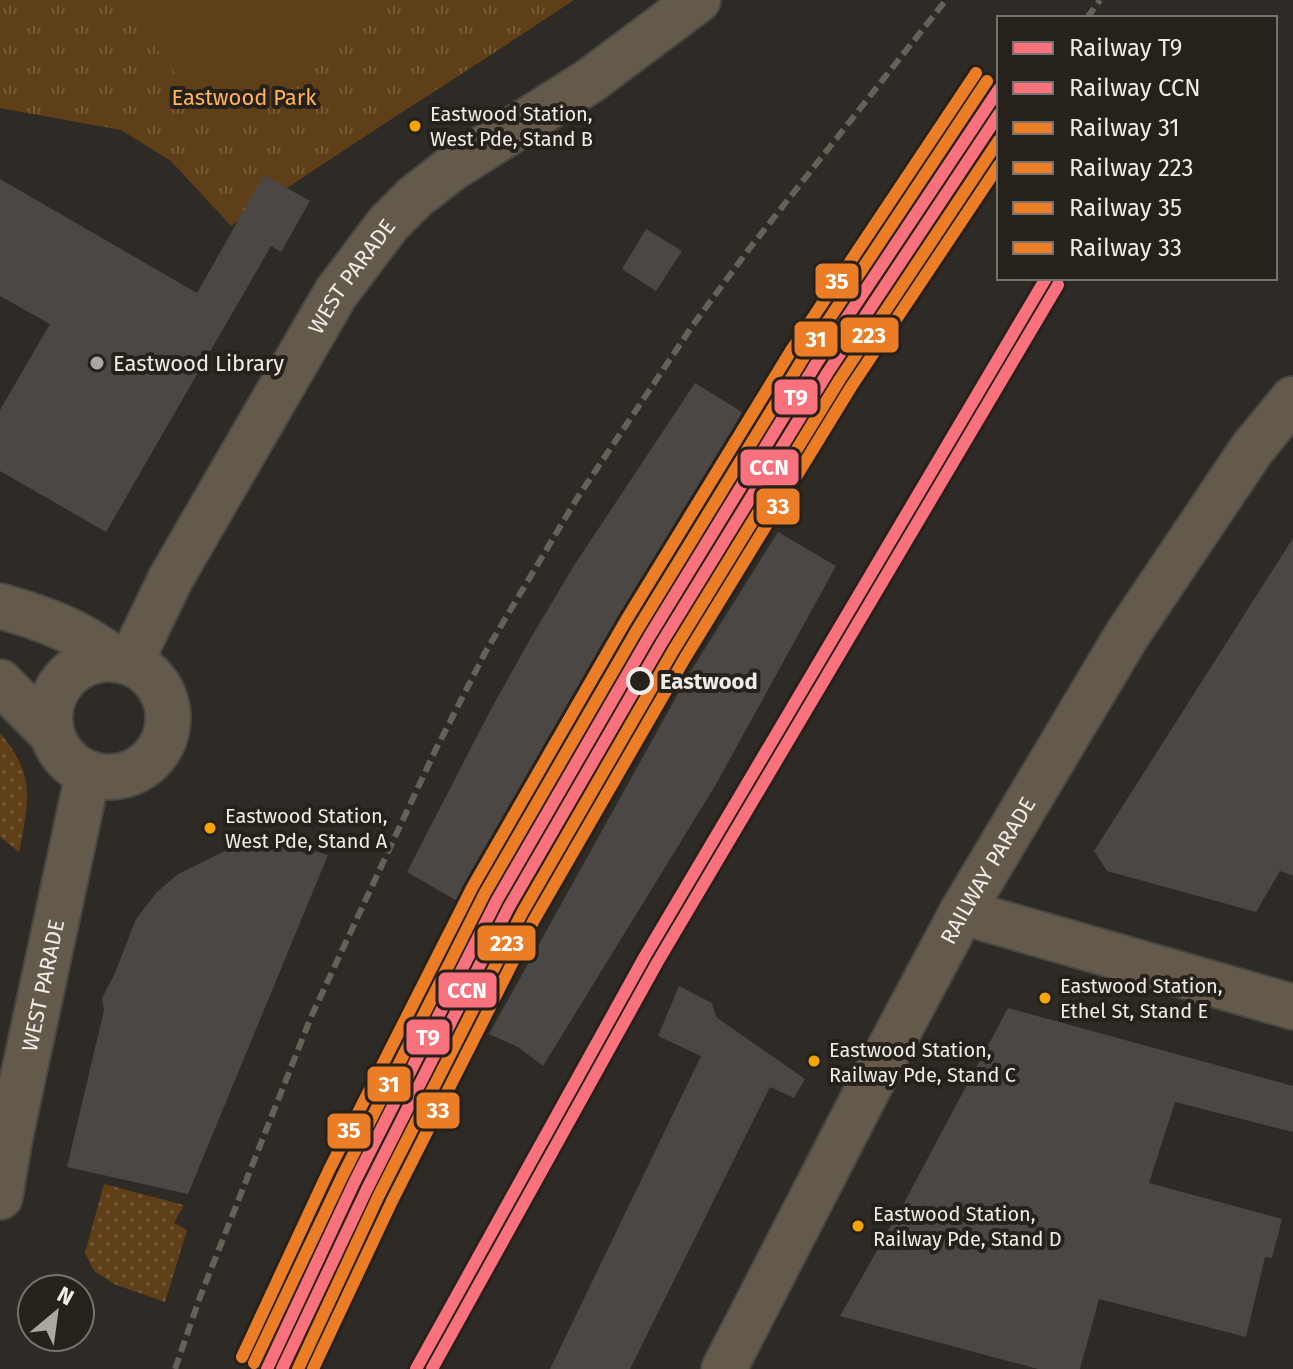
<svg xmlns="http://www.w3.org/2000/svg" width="1293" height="1369" font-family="'Fira Sans',sans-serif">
  <defs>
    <pattern id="grass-dots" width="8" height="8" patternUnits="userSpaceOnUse" patternTransform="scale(2)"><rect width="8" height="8" fill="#5e3f17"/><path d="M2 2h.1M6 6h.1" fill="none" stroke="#755b39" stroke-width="1.8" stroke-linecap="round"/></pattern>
    <pattern id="park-tufts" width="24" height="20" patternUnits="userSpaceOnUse" patternTransform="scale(2)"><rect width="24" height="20" fill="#5e3f17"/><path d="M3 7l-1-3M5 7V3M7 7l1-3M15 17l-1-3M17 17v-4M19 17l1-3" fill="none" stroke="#755b39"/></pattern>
  </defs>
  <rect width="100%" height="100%" fill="#2e2b27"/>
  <path fill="url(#grass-dots)" d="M0 733C36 775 29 801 19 852L0 837Z
    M104 1184 184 1205 174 1223 187 1230 165 1302 114 1284 94 1271 85 1253Z"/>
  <path fill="url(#park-tufts)" d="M0 0H574C460 76 344 148 231 226L171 161 121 130 0 108Z"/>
  <path fill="#5e3f17" d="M121 0H386L214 126Z"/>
  <path fill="#4a4744" d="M264 175 310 201 281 252 271 246 106 532 0 471V410L50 324 0 296V179L197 293Z
    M646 229 682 251 656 291 622 269Z
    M695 383 742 412 590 696 459 902 407 872 490 711 529 641 575 564Z
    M778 532 836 566 715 786 543 1066 518 1047 489 1034 689 674Z
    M1293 538V876L1280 871 1256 912 1107 871 1094 851Z
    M263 844 291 845 328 855 188 1194 67 1167 104 1010 102 998 115 973 136 919 157 892 178 874 233 847Z
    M679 986 712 1003 716 1017 805 1079 794 1098 770 1087 630 1369H550L701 1056 658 1036Z
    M1008 1008 1293 1086V1132L1175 1102 1149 1183 1282 1219 1272 1258 1265 1257 1246 1337 1099 1299 1080 1369H1038L840 1316 905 1201Z"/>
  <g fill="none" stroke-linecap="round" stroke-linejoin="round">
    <defs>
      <g id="minor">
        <path d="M0 606C42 618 80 631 114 659"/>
        <circle cx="109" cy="718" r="59"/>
        <path id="s1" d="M130 663 171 578 336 293 388 224 415 197 451 169 591 80 698 0"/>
        <path d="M0 682 52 734"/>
        <path d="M962 912 1293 1007"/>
        <path id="s2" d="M0 1197 10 1138 88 773"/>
        <path id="s3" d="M724 1369 869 1087 962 912 1127 635 1252 449 1293 399"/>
      </g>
    </defs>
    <use href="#minor" stroke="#484643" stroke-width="48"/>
    <use href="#minor" stroke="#645a4c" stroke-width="44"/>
    <path stroke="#666057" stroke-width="6" stroke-dasharray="12 6" stroke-linecap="butt" d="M1087 18 1100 0
      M175 1369 200 1297 311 1017 435 751 486 651 576 500 693 325 749 249 946 0
      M302 1369 381 1196 530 916 676 656 839 382 999 142"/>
    <defs>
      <path id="rail-1" d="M267 1369 354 1183 497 900 649 637 816 364 999 89
        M416 1369 645 956 1046 278"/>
      <path id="rail-2" d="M282 1369 367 1189 509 907 661 644 828 372 999 114
        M432 1369 657 963 1058 285"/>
      <path id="rail-3" d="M254 1363 342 1177 485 893 637 630 804 357 987 81"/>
      <path id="rail-4" d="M298 1369 379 1195 522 913 673 651 840 379 999 140"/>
      <path id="rail-5" d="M242 1357 329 1170 473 886 625 622 792 349 976 73"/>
      <path id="rail-6" d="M313 1369 392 1201 534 920 685 658 851 387 999 165"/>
    </defs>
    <use href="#rail-1" stroke="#27211b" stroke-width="18"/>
    <use href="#rail-2" stroke="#27211b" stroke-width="18"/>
    <use href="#rail-3" stroke="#27211b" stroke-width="18"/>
    <use href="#rail-4" stroke="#27211b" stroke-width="18"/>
    <use href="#rail-5" stroke="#27211b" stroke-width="18"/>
    <use href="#rail-6" stroke="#27211b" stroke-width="18"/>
    <use href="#rail-1" stroke="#f8717d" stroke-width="12"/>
    <use href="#rail-2" stroke="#f8717d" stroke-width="12"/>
    <use href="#rail-3" stroke="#ea7d26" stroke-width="12"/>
    <use href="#rail-4" stroke="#ea7d26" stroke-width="12"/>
    <use href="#rail-5" stroke="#ea7d26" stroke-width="12"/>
    <use href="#rail-6" stroke="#ea7d26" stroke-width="12"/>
  </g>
  <g fill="#f7a600" stroke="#27211b" stroke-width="3">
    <circle cx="415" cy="126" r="7"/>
    <circle cx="210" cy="828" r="7"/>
    <circle cx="1045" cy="998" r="7"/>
    <circle cx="814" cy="1061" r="7"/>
    <circle cx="858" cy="1226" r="7"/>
  </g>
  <circle fill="#aba8a4" stroke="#27211b" stroke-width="3" cx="97" cy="363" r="8"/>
  <circle fill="#27211b" stroke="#efebe7" stroke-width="4" cx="640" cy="681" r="12"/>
  <g text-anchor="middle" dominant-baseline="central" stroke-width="8" stroke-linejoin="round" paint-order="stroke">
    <g font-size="20" fill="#efebe7" stroke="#27211b" text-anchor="start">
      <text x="430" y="114">Eastwood Station,<tspan x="430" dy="25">West Pde, Stand B</tspan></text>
      <text x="225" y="816">Eastwood Station,<tspan x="225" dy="25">West Pde, Stand A</tspan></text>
      <text x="1060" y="986">Eastwood Station,<tspan x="1060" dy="25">Ethel St, Stand E</tspan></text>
      <text x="829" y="1050">Eastwood Station,<tspan x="829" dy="25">Railway Pde, Stand C</tspan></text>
      <text x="873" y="1214">Eastwood Station,<tspan x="873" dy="25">Railway Pde, Stand D</tspan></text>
    </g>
    <g font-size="22" fill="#ffb458" stroke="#27211b">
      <text x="244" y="97">Eastwood Park</text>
    </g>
    <g font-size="22" fill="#efebe7" stroke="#27211b">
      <text stroke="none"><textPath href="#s1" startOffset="446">WEST PARADE</textPath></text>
      <text stroke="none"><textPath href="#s3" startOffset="564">RAILWAY PARADE</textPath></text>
      <text stroke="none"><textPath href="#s2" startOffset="216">WEST PARADE</textPath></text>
    </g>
    <g font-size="22" fill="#efebe7" stroke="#27211b" text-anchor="start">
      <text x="113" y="363">Eastwood Library</text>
    </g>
    <g font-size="22" font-weight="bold" fill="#efebe7" stroke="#27211b" text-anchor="start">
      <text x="660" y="681">Eastwood</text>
    </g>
  </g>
  <g stroke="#27211b" stroke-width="3">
    <rect x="814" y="262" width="46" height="38" rx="8" fill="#ea7d26"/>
    <rect x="839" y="316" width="61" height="38" rx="8" fill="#ea7d26"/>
    <rect x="793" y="320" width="46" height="38" rx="8" fill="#ea7d26"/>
    <rect x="773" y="378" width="46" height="38" rx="8" fill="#f8717d"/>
    <rect x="739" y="448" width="61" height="39" rx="8" fill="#f8717d"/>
    <rect x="755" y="487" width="46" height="39" rx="8" fill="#ea7d26"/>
    <rect x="476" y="924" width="61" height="38" rx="8" fill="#ea7d26"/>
    <rect x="437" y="971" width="61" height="38" rx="8" fill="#f8717d"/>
    <rect x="405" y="1018" width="46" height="38" rx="8" fill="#f8717d"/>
    <rect x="366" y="1065" width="46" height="38" rx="8" fill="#ea7d26"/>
    <rect x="415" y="1091" width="46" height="39" rx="8" fill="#ea7d26"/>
    <rect x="326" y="1112" width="46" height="38" rx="8" fill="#ea7d26"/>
  </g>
  <g font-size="22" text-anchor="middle" font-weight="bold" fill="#fff">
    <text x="837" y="289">35</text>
    <text x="869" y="343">223</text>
    <text x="816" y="347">31</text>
    <text x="796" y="405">T9</text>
    <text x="769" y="475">CCN</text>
    <text x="778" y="514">33</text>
    <text x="507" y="951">223</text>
    <text x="467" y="998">CCN</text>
    <text x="428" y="1045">T9</text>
    <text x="389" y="1092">31</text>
    <text x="438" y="1118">33</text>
    <text x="349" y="1138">35</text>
  </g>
  <rect x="997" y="16" width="280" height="264" fill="#27211b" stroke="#77726d" stroke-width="2"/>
  <rect x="1013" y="42" width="40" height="12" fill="#f8717d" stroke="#77726d" stroke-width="2"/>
  <text x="1069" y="56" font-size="24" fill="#efebe7">Railway T9</text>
  <rect x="1013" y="82" width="40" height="12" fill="#f8717d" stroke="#77726d" stroke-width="2"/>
  <text x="1069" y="96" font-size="24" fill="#efebe7">Railway CCN</text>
  <rect x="1013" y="122" width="40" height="12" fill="#ea7d26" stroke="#77726d" stroke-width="2"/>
  <text x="1069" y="136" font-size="24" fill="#efebe7">Railway 31</text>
  <rect x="1013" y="162" width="40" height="12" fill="#ea7d26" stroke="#77726d" stroke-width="2"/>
  <text x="1069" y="176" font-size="24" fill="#efebe7">Railway 223</text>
  <rect x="1013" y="202" width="40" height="12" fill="#ea7d26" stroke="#77726d" stroke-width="2"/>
  <text x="1069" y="216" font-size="24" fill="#efebe7">Railway 35</text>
  <rect x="1013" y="242" width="40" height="12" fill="#ea7d26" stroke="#77726d" stroke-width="2"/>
  <text x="1069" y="256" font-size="24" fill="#efebe7">Railway 33</text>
  <g transform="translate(56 1313) rotate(29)"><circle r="38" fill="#27211b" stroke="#77726d" stroke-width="2"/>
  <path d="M0-6L14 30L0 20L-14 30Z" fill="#aba8a4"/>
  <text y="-12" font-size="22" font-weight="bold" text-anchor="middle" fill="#efebe7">N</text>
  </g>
</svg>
